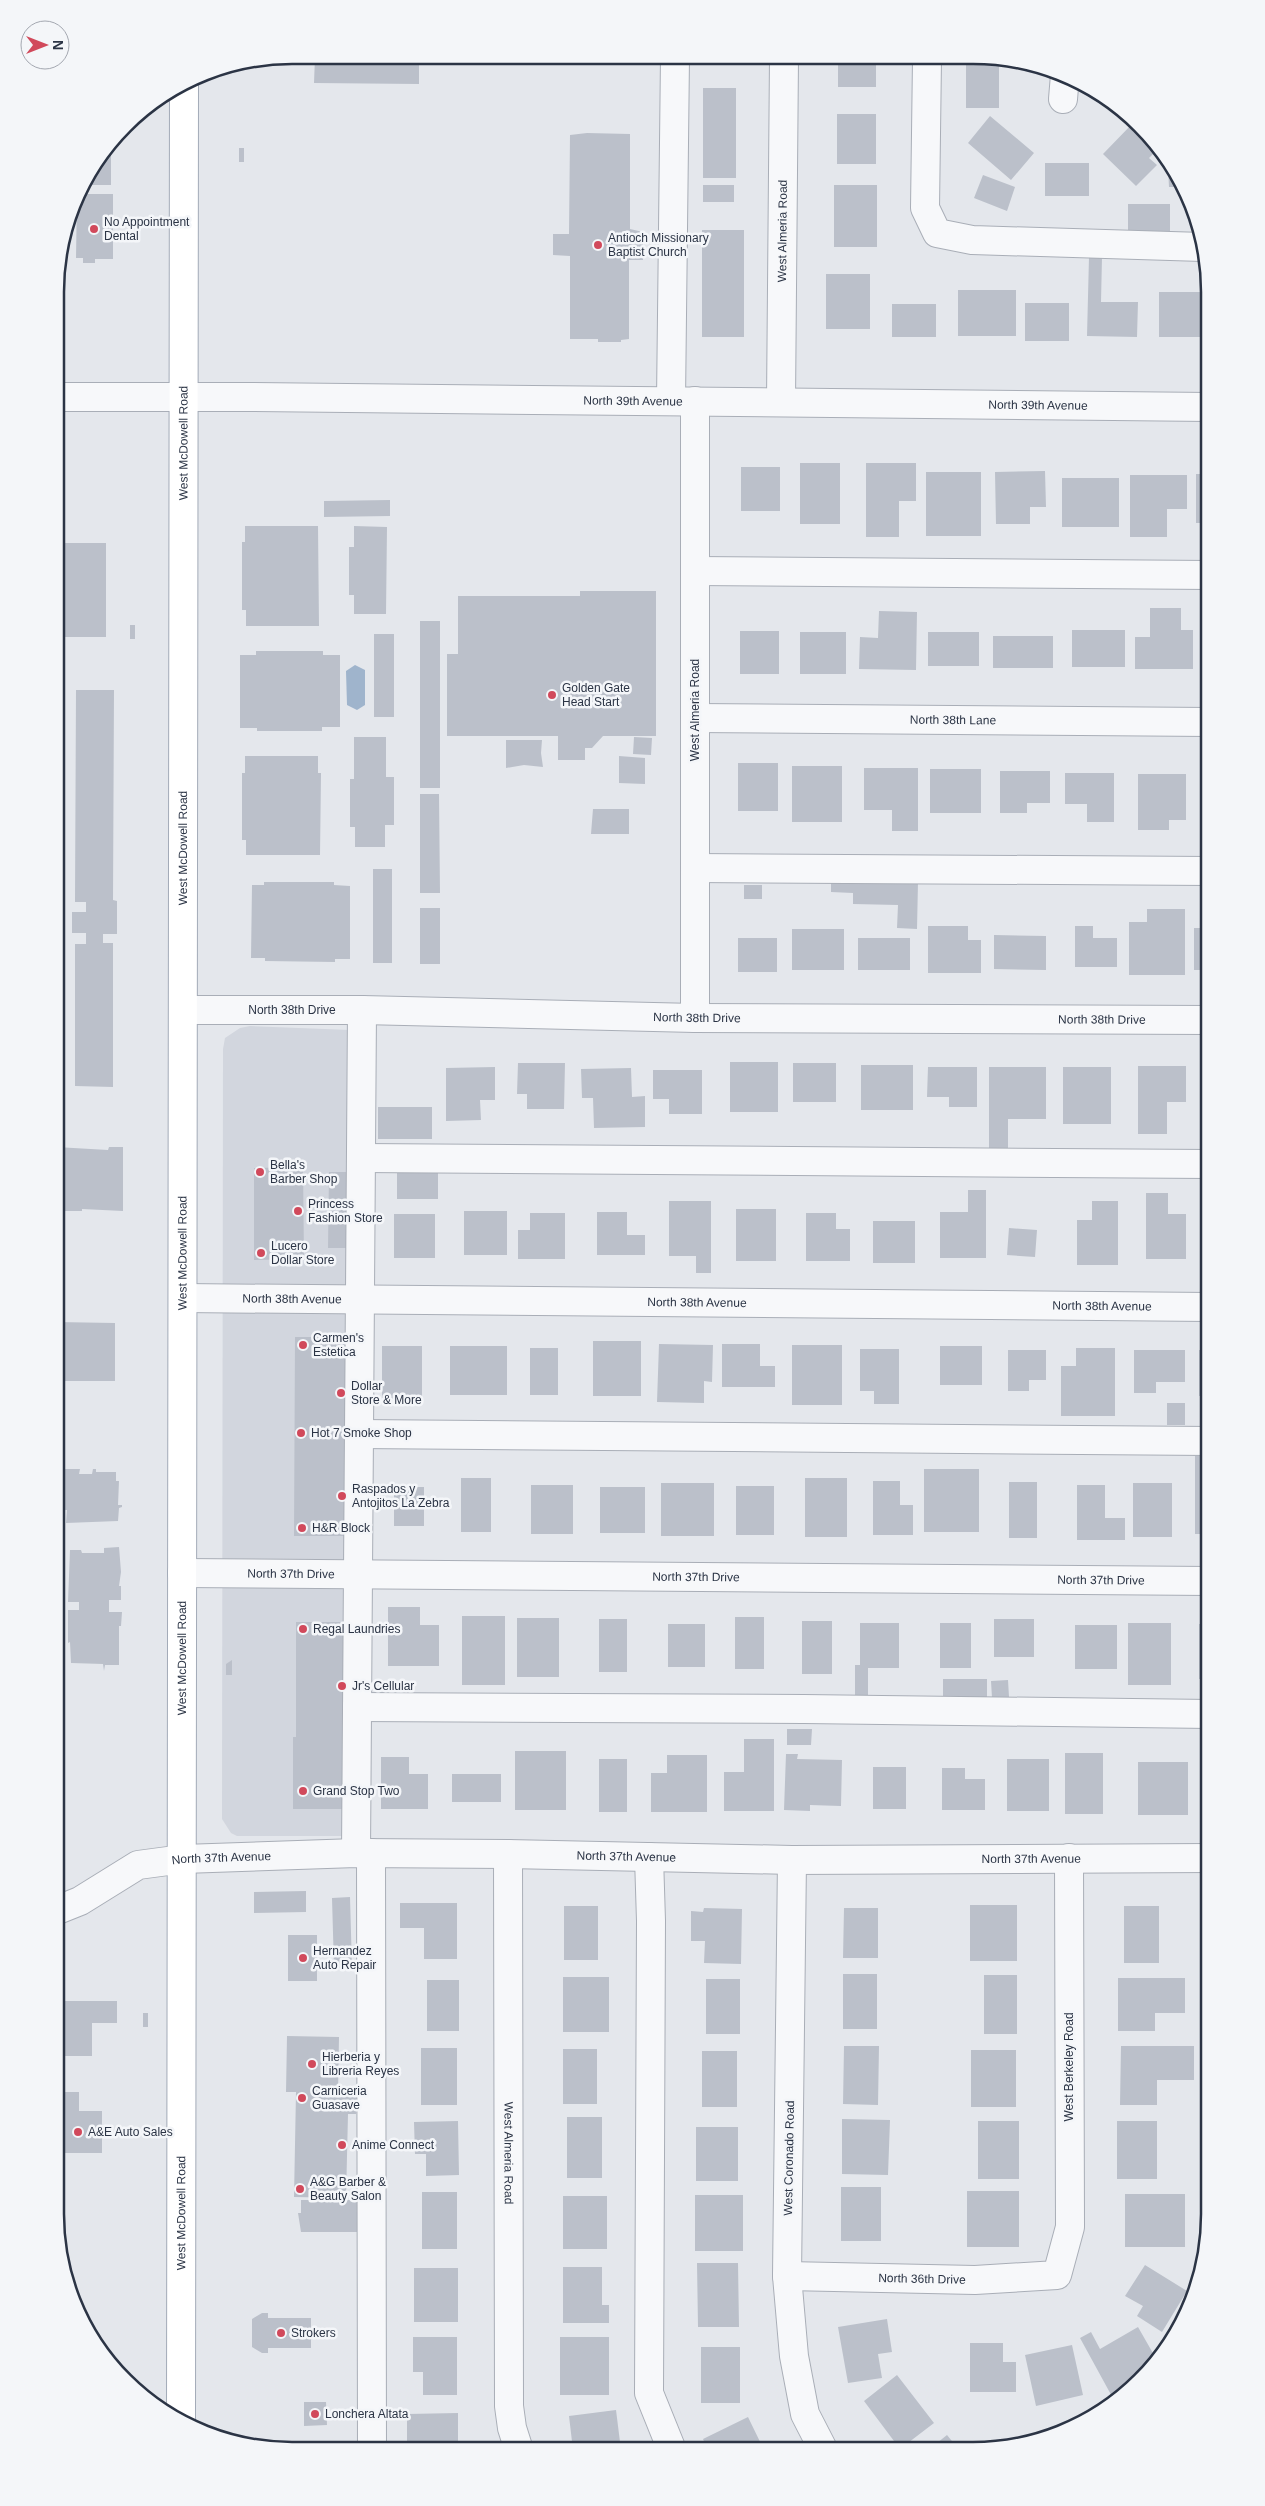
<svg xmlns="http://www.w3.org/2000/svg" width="1265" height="2506" font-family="Arial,sans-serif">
  <rect width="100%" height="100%" fill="#e4e7ec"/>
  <path fill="#d2d6de" d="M250 1026 350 1030V1836H237L231 1833 222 1819 223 1049 225 1038 240 1028Z"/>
  <path fill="#9fb4cc" d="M355 665 365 670V705L357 710 347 705 346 671Z"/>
  <path fill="#bbc0ca" d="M302 55 419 56V84L314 83 315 57 302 58Z
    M838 58 876 59V87H838Z
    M966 59H999V108H966Z
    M703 88H736V178H703Z
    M837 114H876V164H837Z
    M990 116 1034 153 1011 180 968 143Z
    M1133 123 1159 148 1149 158 1157 165 1136 186 1103 154Z
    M587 133 630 134V229L643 232V260H629V339L621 340V342H598V339H570V256L553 255V234H569L570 135Z
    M111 145V185H81Z
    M239 148H244V162H239Z
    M1045 163H1089V196H1045Z
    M1174 167 1177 174 1183 187H1169L1168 168Z
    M983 175 1015 187 1007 211 974 198Z
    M703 185H734V202H703Z
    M834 185H877V247H834Z
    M77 194H113V259H95V263H83V258H76Z
    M1128 204H1170V233H1128Z
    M702 230H744V337H702Z
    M1089 257H1102L1101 302H1138L1137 337 1087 336Z
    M826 274H870V329H826Z
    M958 290H1016V336H958Z
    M1159 292H1210V337H1159Z
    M1025 303H1069V341H1025Z
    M892 304H936V337H892Z
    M800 463H840V524H800Z
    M866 463H916V501H899V537H866Z
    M741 467H780V511H741Z
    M1045 471 1046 507H1030V524H996L995 472Z
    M926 472H981V536H926Z
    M1196 474H1210V523H1196Z
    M1130 475H1187V509H1167V537H1130Z
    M1062 478H1119V527H1062Z
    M390 500V516L324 517V501Z
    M245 526H318L319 626H246V610H242V542H245Z
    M354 526 387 527 386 614H354V595H349V547H354Z
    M57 543H106V637H57Z
    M580 591H656V736H603L592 748H585V760H558V736H447V654H458V596H580Z
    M1150 608H1181V630H1193V669H1135V637H1150Z
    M879 611 917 612 916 670 859 669 860 637 878 638Z
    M420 621H440V788H420Z
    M130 625H135V639H130Z
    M1072 630H1125V667H1072Z
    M740 631H779V674H740Z
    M800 632H846V674H800Z
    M928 632H979V666H928Z
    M374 634H394V717H374Z
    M993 636H1053V668H993Z
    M1204 638H1210V670H1204Z
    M256 651H323V655H340V727H322V731H257V728H240V655H256Z
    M76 690H114L113 900 117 901V934H103V943H113V1087L75 1086V944H86V933H72V912H86V902H75Z
    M354 737H386V777H394V825H385V847H355V827H350V779H354Z
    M634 737 652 738 651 755 633 754Z
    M506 740H542L541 753 543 767 524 765 506 768Z
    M245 756H318V773H321L320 855H246V840H242V773H245Z
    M619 756 645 758V784L619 783Z
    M738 763H778V811H738Z
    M792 766H842V822H792Z
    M864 768H918V831H892V810H864Z
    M930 769H981V813H930Z
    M1000 771H1050V803H1027V813H1000Z
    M1065 773H1114V822H1087V804H1065Z
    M1201 773H1210V809H1201Z
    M1138 774H1186V820H1169V830H1138Z
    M420 794H439L440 893H420Z
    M593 809H629V834H591Z
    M56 866H61V903H56Z
    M373 869H392V963H373Z
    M831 879 918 882 917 929 897 928 898 905 853 904V893L831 892Z
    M264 882H334V885L350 886V959H335V962L265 961V958H251L252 885H264Z
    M744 885H762V899H744Z
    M420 908H440V964H420Z
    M1147 909H1185V975H1129V922H1147Z
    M928 926H968V940H981V973H928Z
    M1075 926H1093V938H1117V967H1075Z
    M1194 928H1210V970H1194Z
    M792 929H844V970H792Z
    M994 935 1046 936V970L994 969Z
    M738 938H777V972H738Z
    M858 938H910V970H858Z
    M56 942H61V979H56Z
    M730 1062H778V1112H730Z
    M518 1063H565L564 1109H527V1094H517Z
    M793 1063H836V1102H793Z
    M861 1065H913V1110H861Z
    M1138 1066H1186V1102H1167V1134H1138Z
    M495 1067V1100H480L481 1120 446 1121V1068Z
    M928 1067H977V1107H949V1097H927Z
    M989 1067H1046V1119H1008V1156H989Z
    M1063 1067H1111V1124H1063Z
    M1202 1067H1210V1104H1202Z
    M631 1068 632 1097 645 1096V1127L594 1128 593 1098H582L581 1069Z
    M653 1070H702V1114H669V1099H653Z
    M378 1107H432V1139H378Z
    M56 1147 108 1150 109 1147H123V1211L82 1209V1211H56Z
    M303 1167 304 1259 254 1260V1168Z
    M329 1172H348V1248H328Z
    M397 1172H438V1199H397Z
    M968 1190H986V1258H940V1212H968Z
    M1146 1193H1168V1214H1186V1259H1146Z
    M669 1201H711V1273H696V1256H669Z
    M1092 1201H1118V1265H1077V1220H1092Z
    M736 1209H776V1261H736Z
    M464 1211H507V1255H464Z
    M597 1212H627V1235H645V1255H597Z
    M530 1213H565V1259H518V1230H530Z
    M806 1213H836V1229H850V1261H806Z
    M394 1214H435V1258H394Z
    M873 1221H915V1263H873Z
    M1009 1228 1037 1230 1035 1257 1007 1255Z
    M56 1322 115 1323V1381H56Z
    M295 1337H345V1536H294Z
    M593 1341H641V1396H593Z
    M659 1344 713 1345 712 1382 704 1381V1403L657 1402Z
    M722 1344H760V1366H775V1387H722Z
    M792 1345H842V1405H792Z
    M382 1346H422V1399H382Z
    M450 1346H507V1395H450Z
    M940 1346H982V1385H940Z
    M530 1348H558V1395H530Z
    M1076 1348H1115V1416H1061V1366H1076Z
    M860 1349H899V1404H874V1391H860Z
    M1008 1350H1046V1380H1029V1391H1008Z
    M1134 1350H1185V1382H1156V1393H1134Z
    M1199 1350H1210V1396H1199Z
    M1167 1403H1185V1425H1167Z
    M1195 1456H1210V1534H1195Z
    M64 1469H80L79 1474H92L93 1469H96V1472H116V1481H119L118 1505H122V1507L119 1508 118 1521 66 1523 67 1510H56V1480H64Z
    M924 1469H979V1532H924Z
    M461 1478H491V1532H461Z
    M805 1478H847V1537H805Z
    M873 1481H900V1505H913V1535H873Z
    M1009 1482H1037V1538H1009Z
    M661 1483H714V1536H661Z
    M1133 1483H1172V1537H1133Z
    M531 1485H573V1534H531Z
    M1077 1485H1105V1518H1125V1540H1077Z
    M736 1486H774V1535H736Z
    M394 1487H424V1526H394Z
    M600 1487H645V1533H600Z
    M119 1547 121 1572 119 1586H121V1600H109V1612H122L121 1626H119V1665H105L104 1671 103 1664 71 1663 70 1642 68 1643V1610H79V1602H68L70 1550H81L82 1553H104V1548Z
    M388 1607H420V1625H439V1666H388Z
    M462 1616H505V1685H462Z
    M735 1617H764V1669H735Z
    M517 1618H559V1677H517Z
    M599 1619H627V1672H599Z
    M994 1619H1034V1657H994Z
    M802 1621H832V1674H802Z
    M296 1622H346V1809H293V1737H296Z
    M860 1623H899V1668H868V1700H855V1665H860Z
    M940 1623H971V1668H940Z
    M1128 1623H1171V1685H1128Z
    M668 1624H705V1667H668Z
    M1199 1624H1210V1679H1199Z
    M1075 1625H1117V1669H1075Z
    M232 1660V1675H226V1664Z
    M943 1679H987V1707H943Z
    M1008 1680 1009 1697 992 1698 991 1681Z
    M787 1729H812L811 1745H787Z
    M744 1739H774V1811H724V1772H744Z
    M515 1751H566V1810H515Z
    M1065 1753H1103V1814H1065Z
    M786 1754H798L797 1759 842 1760 841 1806 810 1805V1811L784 1810Z
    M667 1755H707V1812H651V1773H667Z
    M381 1757H409V1774H428V1809H381Z
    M599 1759H627V1812H599Z
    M1007 1759H1049V1811H1007Z
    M1138 1762H1188V1815H1138Z
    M873 1767H906V1809H873Z
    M942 1768H965V1779H985V1810H942Z
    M452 1774H501V1802H452Z
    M306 1891V1912L254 1913V1892Z
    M350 1897 352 1968H334L332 1898Z
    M400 1903H457V1959H424V1928H400Z
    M970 1905H1017V1961H970Z
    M564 1906H598V1960H564Z
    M1124 1906H1159V1963H1124Z
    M704 1908 742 1909 741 1964 704 1963 705 1941H691V1911L703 1912Z
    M844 1908H878V1958H843Z
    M288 1935H317V1981H288Z
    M843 1974H877V2029H843Z
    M984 1975H1017V2034H984Z
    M563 1977H609V2032H563Z
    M1118 1978H1185V2013H1155V2031H1118Z
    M706 1979H740V2034H706Z
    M427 1980H459V2031H427Z
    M55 2001H117V2023H92V2056H63V2090H55Z
    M143 2013H148V2027H143Z
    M287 2036 339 2037 338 2093H357L356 2114H348L346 2198 294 2197 296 2092H286Z
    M844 2046H879L878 2105 843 2104Z
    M1121 2046H1194V2080H1157V2105H1120Z
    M421 2048H457V2105H421Z
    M563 2049H597V2104H563Z
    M971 2050H1016V2107H971Z
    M702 2051H737V2107H702Z
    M55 2092H79V2111H102V2153H55Z
    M567 2117H602V2178H567Z
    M842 2119 890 2120 888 2175 842 2174Z
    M458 2121 459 2175 426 2176V2154H415L414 2122Z
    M978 2121H1019V2179H978Z
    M1117 2121H1157V2179H1117Z
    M696 2127H738V2181H696Z
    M841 2187H881V2241H841Z
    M967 2191H1019V2247H967Z
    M422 2192H457V2249H422Z
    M1125 2194H1185V2247H1125Z
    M695 2195H743V2251H695Z
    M563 2196H607V2249H563Z
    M301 2200H357V2232H301L298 2213H301Z
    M697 2263H738L739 2327H698Z
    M1145 2265 1187 2291 1162 2332 1137 2316 1143 2306 1125 2296Z
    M563 2267H602V2305H609V2323H563Z
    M414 2268H458V2322H414Z
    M262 2313H268V2318H311V2348H268V2353H262L252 2347V2319Z
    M887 2319 892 2352 878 2354 882 2378 848 2383 838 2327Z
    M85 2327H91V2337L86 2328Z
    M1138 2327 1158 2362 1115 2402 1080 2338 1091 2332 1100 2349Z
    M413 2337H457V2395H423V2372H413Z
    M560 2337H609V2395H560Z
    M970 2343H1003V2362H1016V2392H970Z
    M1072 2345 1083 2395 1036 2406 1025 2355Z
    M701 2347H740V2403H701Z
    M897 2375 934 2423 900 2449 864 2401Z
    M304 2402H326L327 2425 304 2426Z
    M616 2410 621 2450H573L569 2416Z
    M458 2413V2450L425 2449V2445H407V2414Z
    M748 2417 764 2450H708L703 2439Z
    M947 2435 960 2451H927Z"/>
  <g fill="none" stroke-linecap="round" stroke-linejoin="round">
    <defs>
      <g id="minor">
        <path d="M927 59 925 208 937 233 972 240 1203 247"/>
        <path d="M1063 99 1065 75"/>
        <path id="s1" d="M57 397H246L1210 407"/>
        <path d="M671 401 675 57"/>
        <path d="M695 401V1018"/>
        <path id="s2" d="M781 402 784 58"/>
        <path d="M695 571 1210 575"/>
        <path id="s3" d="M695 718 1210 722"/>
        <path d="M695 868 1210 871"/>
        <path id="s4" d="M183 1010H362L695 1018 1210 1020"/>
        <path d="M361 1158 1210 1164"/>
        <path id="s5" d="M183 1298 1210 1307"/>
        <path d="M359 1434 1210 1441"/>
        <path id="s6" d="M182 1573 1210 1581"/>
        <path d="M357 1707 804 1709 1210 1714"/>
        <path d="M356 1853 362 1010"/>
        <path d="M371 1853 372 2449"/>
        <path id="s7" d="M508 1854 509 2406 512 2428 519 2450"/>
        <path d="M649 1857 651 1921 649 2393 672 2450"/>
        <path d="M792 1860 787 2276 794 2356 805 2414 824 2451"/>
        <path id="s8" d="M55 1911 80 1901 138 1865 183 1859 356 1853 508 1854 792 1860 1210 1858"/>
        <path id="s9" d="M787 2276 975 2280 1057 2275 1070 2227 1069 1858"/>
      </g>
      <g id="major">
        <path id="s10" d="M181 2423 184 83"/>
      </g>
    </defs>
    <use href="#minor" stroke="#a9aeb7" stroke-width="30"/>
    <use href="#major" stroke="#a3abb8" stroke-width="30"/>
    <use href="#minor" stroke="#f7f8fa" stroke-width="28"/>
    <use href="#major" stroke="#fff" stroke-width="28"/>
  </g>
  <g fill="#d1495b" stroke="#f4f6f9" stroke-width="2">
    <circle cx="94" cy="229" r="5"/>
    <circle cx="598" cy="245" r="5"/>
    <circle cx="552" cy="695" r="5"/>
    <circle cx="260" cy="1172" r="5"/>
    <circle cx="298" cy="1211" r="5"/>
    <circle cx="261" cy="1253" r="5"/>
    <circle cx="303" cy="1345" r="5"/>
    <circle cx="341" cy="1393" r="5"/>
    <circle cx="301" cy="1433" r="5"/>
    <circle cx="342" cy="1496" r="5"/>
    <circle cx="302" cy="1528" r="5"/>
    <circle cx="303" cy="1629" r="5"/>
    <circle cx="342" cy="1686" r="5"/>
    <circle cx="303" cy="1791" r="5"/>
    <circle cx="303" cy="1958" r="5"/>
    <circle cx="312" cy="2064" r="5"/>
    <circle cx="302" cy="2098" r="5"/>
    <circle cx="78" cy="2132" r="5"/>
    <circle cx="342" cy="2145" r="5"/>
    <circle cx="300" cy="2189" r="5"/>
    <circle cx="281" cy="2333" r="5"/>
    <circle cx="315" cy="2414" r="5"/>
  </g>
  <g text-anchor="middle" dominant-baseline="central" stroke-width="5" stroke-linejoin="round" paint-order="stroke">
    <g font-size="12" fill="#2b3445" stroke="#f4f6f9" text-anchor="start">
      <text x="104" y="222">No Appointment<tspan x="104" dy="14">Dental</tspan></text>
      <text x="608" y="238">Antioch Missionary<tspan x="608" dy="14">Baptist Church</tspan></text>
      <text x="562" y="688">Golden Gate<tspan x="562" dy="14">Head Start</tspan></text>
      <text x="270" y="1165">Bella's<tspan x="270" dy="14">Barber Shop</tspan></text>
      <text x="308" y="1204">Princess<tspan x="308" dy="14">Fashion Store</tspan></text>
      <text x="271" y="1246">Lucero<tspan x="271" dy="14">Dollar Store</tspan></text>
      <text x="313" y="1338">Carmen's<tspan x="313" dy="14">Estetica</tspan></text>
      <text x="351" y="1386">Dollar<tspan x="351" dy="14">Store &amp; More</tspan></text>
      <text x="311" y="1433">Hot 7 Smoke Shop</text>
      <text x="352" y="1489">Raspados y<tspan x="352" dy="14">Antojitos La Zebra</tspan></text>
      <text x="312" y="1528">H&amp;R Block</text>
      <text x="313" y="1629">Regal Laundries</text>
      <text x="352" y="1686">Jr's Cellular</text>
      <text x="313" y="1791">Grand Stop Two</text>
      <text x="313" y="1951">Hernandez<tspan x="313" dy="14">Auto Repair</tspan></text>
      <text x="322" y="2057">Hierberia y<tspan x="322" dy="14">Libreria Reyes</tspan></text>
      <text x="312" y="2091">Carniceria<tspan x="312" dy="14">Guasave</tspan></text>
      <text x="88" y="2132">A&amp;E Auto Sales</text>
      <text x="352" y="2145">Anime Connect</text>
      <text x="310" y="2182">A&amp;G Barber &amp;<tspan x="310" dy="14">Beauty Salon</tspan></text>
      <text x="291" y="2333">Strokers</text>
      <text x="325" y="2414">Lonchera Altata</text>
    </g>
    <g font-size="12" fill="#2b3445" stroke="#f4f6f9">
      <text stroke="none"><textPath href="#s2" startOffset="171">West Almeria Road</textPath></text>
      <text stroke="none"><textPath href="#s1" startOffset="576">North 39th Avenue</textPath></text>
      <text stroke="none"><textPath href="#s1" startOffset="981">North 39th Avenue</textPath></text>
      <text stroke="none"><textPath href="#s10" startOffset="1980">West McDowell Road</textPath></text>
      <text transform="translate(695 710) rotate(-90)">West Almeria Road</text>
      <text stroke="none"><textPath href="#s3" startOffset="258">North 38th Lane</textPath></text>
      <text stroke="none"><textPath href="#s10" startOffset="1575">West McDowell Road</textPath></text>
      <text stroke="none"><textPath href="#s4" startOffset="109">North 38th Drive</textPath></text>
      <text stroke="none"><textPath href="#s4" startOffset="514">North 38th Drive</textPath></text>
      <text stroke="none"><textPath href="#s4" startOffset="919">North 38th Drive</textPath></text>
      <text stroke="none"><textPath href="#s10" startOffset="1170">West McDowell Road</textPath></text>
      <text stroke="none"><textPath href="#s5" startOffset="109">North 38th Avenue</textPath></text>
      <text stroke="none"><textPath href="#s5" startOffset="514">North 38th Avenue</textPath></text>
      <text stroke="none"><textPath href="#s5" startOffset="919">North 38th Avenue</textPath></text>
      <text stroke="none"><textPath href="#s6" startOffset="109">North 37th Drive</textPath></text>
      <text stroke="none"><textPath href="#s6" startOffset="514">North 37th Drive</textPath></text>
      <text stroke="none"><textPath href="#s6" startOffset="919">North 37th Drive</textPath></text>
      <text stroke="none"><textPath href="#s10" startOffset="765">West McDowell Road</textPath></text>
      <text stroke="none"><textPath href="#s8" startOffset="584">North 37th Avenue</textPath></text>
      <text stroke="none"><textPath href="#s8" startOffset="179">North 37th Avenue</textPath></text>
      <text stroke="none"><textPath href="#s8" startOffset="989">North 37th Avenue</textPath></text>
      <text transform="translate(1069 2067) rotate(-90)">West Berkeley Road</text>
      <text stroke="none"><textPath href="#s7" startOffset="299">West Almeria Road</textPath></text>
      <text transform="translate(789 2158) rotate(-89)">West Coronado Road</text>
      <text stroke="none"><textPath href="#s10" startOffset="210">West McDowell Road</textPath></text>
      <text stroke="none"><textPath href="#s9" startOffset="135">North 36th Drive</textPath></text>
    </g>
  </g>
  <path d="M0 0H1265V2506H0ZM292 64H973A228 228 0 0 1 1201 292V2214A228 228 0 0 1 973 2442H292A228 228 0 0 1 64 2214V292A228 228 0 0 1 292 64Z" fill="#f4f6f9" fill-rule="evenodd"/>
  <path fill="none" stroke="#2b3445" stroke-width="2.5" d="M292 64H973A228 228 0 0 1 1201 292V2214A228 228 0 0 1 973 2442H292A228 228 0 0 1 64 2214V292A228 228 0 0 1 292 64Z"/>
  <g transform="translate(45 45) rotate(90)"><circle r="24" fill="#f4f6f9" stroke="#a4a8b1"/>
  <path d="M0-4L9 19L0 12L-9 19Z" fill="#d1495b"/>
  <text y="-8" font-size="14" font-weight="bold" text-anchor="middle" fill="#2b3445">N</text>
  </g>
</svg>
